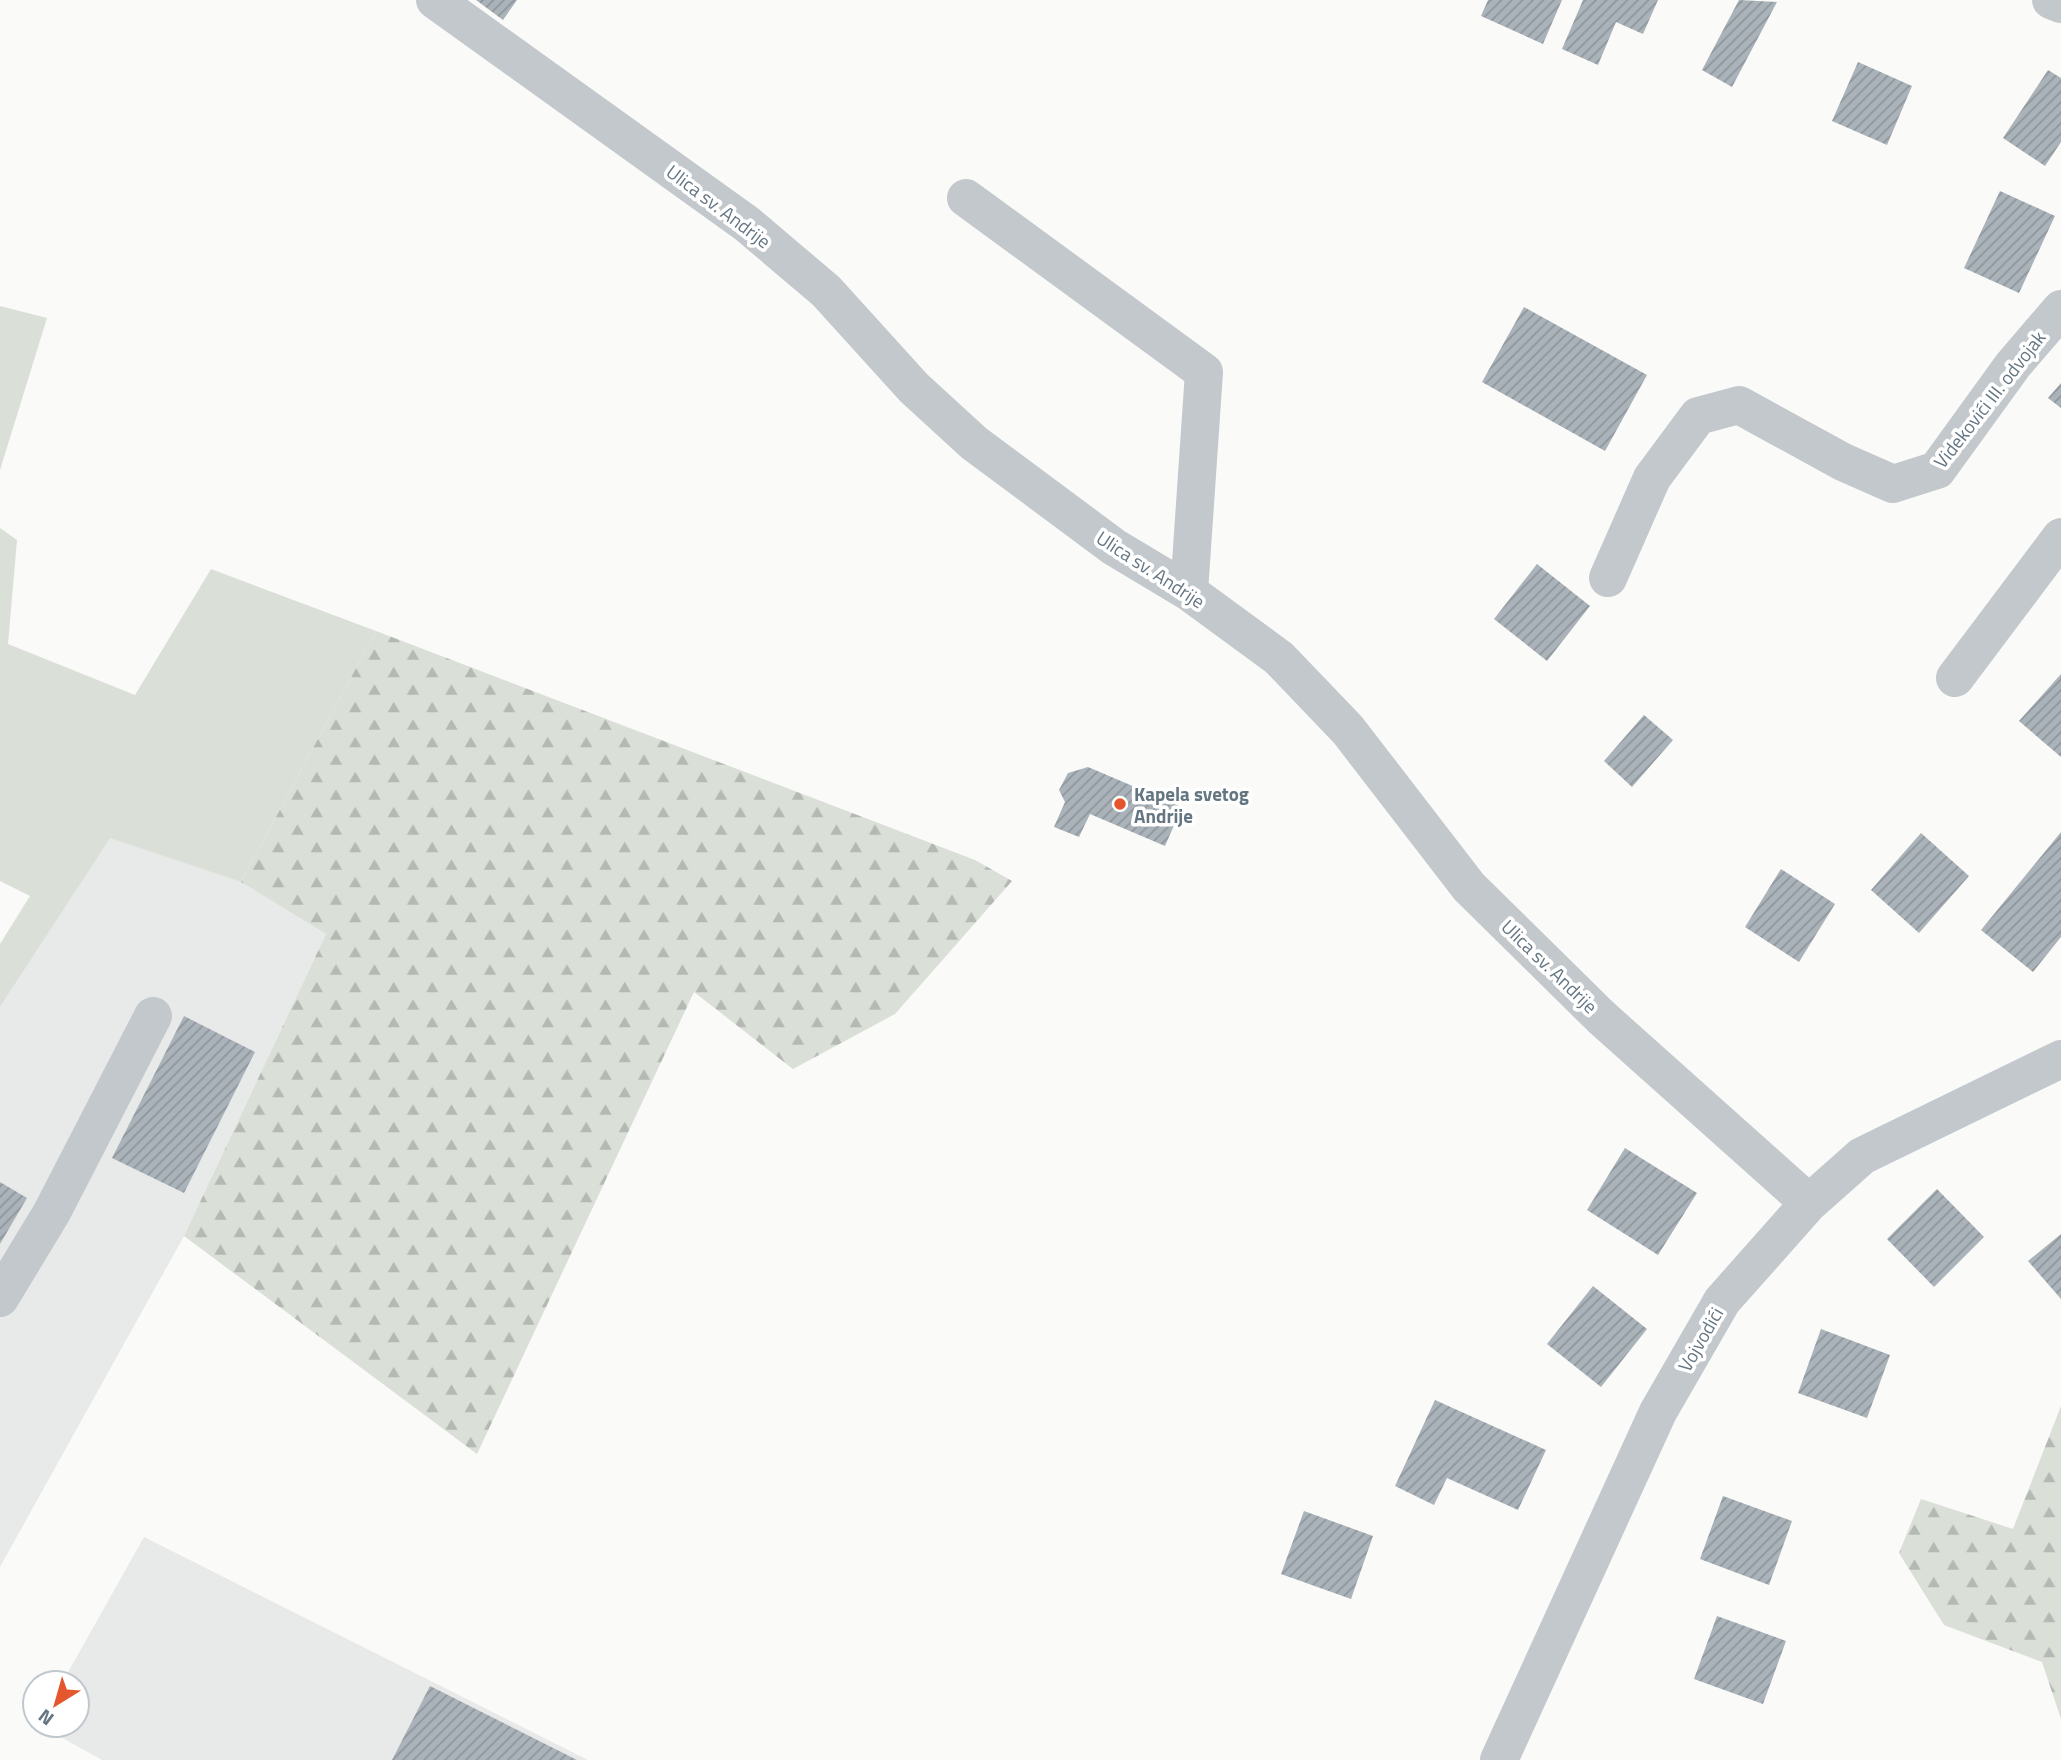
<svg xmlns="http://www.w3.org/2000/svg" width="2061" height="1760" font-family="'Titillium Web',sans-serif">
  <defs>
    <pattern id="forest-firs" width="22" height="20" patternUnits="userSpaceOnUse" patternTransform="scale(1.75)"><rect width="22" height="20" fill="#dadfd7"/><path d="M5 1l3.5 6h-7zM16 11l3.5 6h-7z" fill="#b4b9b4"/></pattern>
    <pattern id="building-hatch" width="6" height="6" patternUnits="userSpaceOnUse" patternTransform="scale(1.75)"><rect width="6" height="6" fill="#aab3b9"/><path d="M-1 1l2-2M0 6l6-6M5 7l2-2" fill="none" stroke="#8e969c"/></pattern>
  </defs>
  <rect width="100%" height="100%" fill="#fafaf8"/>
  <path fill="#e8e9e9" d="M110 837 241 882 326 934 184 1236 0 1567V1007Z
    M144 1537 588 1760H102L39 1725H77V1683H62Z"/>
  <path fill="#dadfd7" d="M0 306 47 318 0 470Z
    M0 528 17 540 8 644 135 695 211 569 376 631 241 882 110 838 0 1007V944L30 896 0 881Z"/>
  <path fill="url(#forest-firs)" d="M376 631 975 860 1012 881 895 1014 793 1069 694 992 477 1454 184 1236 326 934 241 882Z
    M2061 1406V1719L2042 1662 1944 1625 1899 1553 1921 1499 2013 1529Z"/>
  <path fill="url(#building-hatch)" d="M476 0H517L503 20Z
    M1488 0H1562L1543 44 1481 16Z
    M1583 0H1658L1643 34 1616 22 1598 65 1562 49Z
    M1739 0 1777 2 1732 87 1702 70Z
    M1858 62 1912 86 1887 145 1832 121Z
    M2048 70 2061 78V142L2045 166 2003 138Z
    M2000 191 2055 216 2019 293 1964 268Z
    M1524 307 1647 375 1605 451 1482 382Z
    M2061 383V408L2048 398Z
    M1537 564 1590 606 1547 661 1494 619Z
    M2061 674V757L2019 721Z
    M1644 715 1673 740 1632 787 1604 761Z
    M1088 767 1182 807 1165 846 1090 814 1079 837 1054 827 1065 802 1059 790 1068 773Z
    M2061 832V937L2033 972 1981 930Z
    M1921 833 1969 876 1919 933 1871 890Z
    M1781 869 1835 904 1799 962 1745 927Z
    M184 1016 255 1052 184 1193 112 1158Z
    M1625 1148 1697 1193 1658 1255 1587 1210Z
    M0 1182 27 1198 0 1244Z
    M1937 1189 1984 1237 1934 1287 1887 1239Z
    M2061 1234V1299L2028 1261Z
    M1593 1286 1647 1329 1601 1387 1547 1344Z
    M1821 1329 1890 1355 1867 1418 1798 1393Z
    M1435 1400 1546 1450 1518 1510 1447 1478 1434 1505 1395 1486Z
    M1723 1496 1792 1521 1769 1585 1700 1559Z
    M1304 1511 1373 1536 1351 1599 1281 1574Z
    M1717 1616 1786 1641 1763 1704 1694 1679Z
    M430 1686 577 1760H392Z"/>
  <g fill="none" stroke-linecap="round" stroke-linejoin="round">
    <path stroke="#c3c8cc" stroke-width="38" d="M435 0 747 224 826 291 914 388 974 443 1114 547 1189 592 1279 658 1348 730 1469 887 1601 1017 1809 1203
      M2051 0 2061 4
      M966 198 1204 372 1189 592
      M1608 578 1652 478 1698 416 1739 405 1843 462 1893 484 1937 470 2013 365 2061 309
      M1955 678 2061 537
      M0 1298 52 1212 153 1016
      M1499 1760 1658 1412 1722 1301 1809 1203 1862 1156 2061 1059"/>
  </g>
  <circle fill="#e4572e" stroke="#fff" stroke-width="2.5" cx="1120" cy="804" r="7"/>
  <g text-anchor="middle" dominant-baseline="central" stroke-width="7" stroke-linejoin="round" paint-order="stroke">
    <g font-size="19" fill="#657683" stroke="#fff">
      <text transform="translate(719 206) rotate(37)">Ulica sv. Andrije</text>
      <text transform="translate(1989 399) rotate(-52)">Videkovići III. odvojak</text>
      <text transform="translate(1151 569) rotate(33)">Ulica sv. Andrije</text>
      <text transform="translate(1550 966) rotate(44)">Ulica sv. Andrije</text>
      <text transform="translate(1700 1339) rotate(-60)">Vojvodići</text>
    </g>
    <g font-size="19" font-weight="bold" fill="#657683" stroke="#fff" text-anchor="start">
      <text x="1134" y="793">Kapela svetog<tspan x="1134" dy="22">Andrije</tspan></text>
    </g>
  </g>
  <g transform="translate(56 1704) rotate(217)"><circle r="33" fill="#ffffff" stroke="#c1c8cd" stroke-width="2"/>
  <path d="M0-5L12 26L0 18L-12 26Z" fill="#e4572e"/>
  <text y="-10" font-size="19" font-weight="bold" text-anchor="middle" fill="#657683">N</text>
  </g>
</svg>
